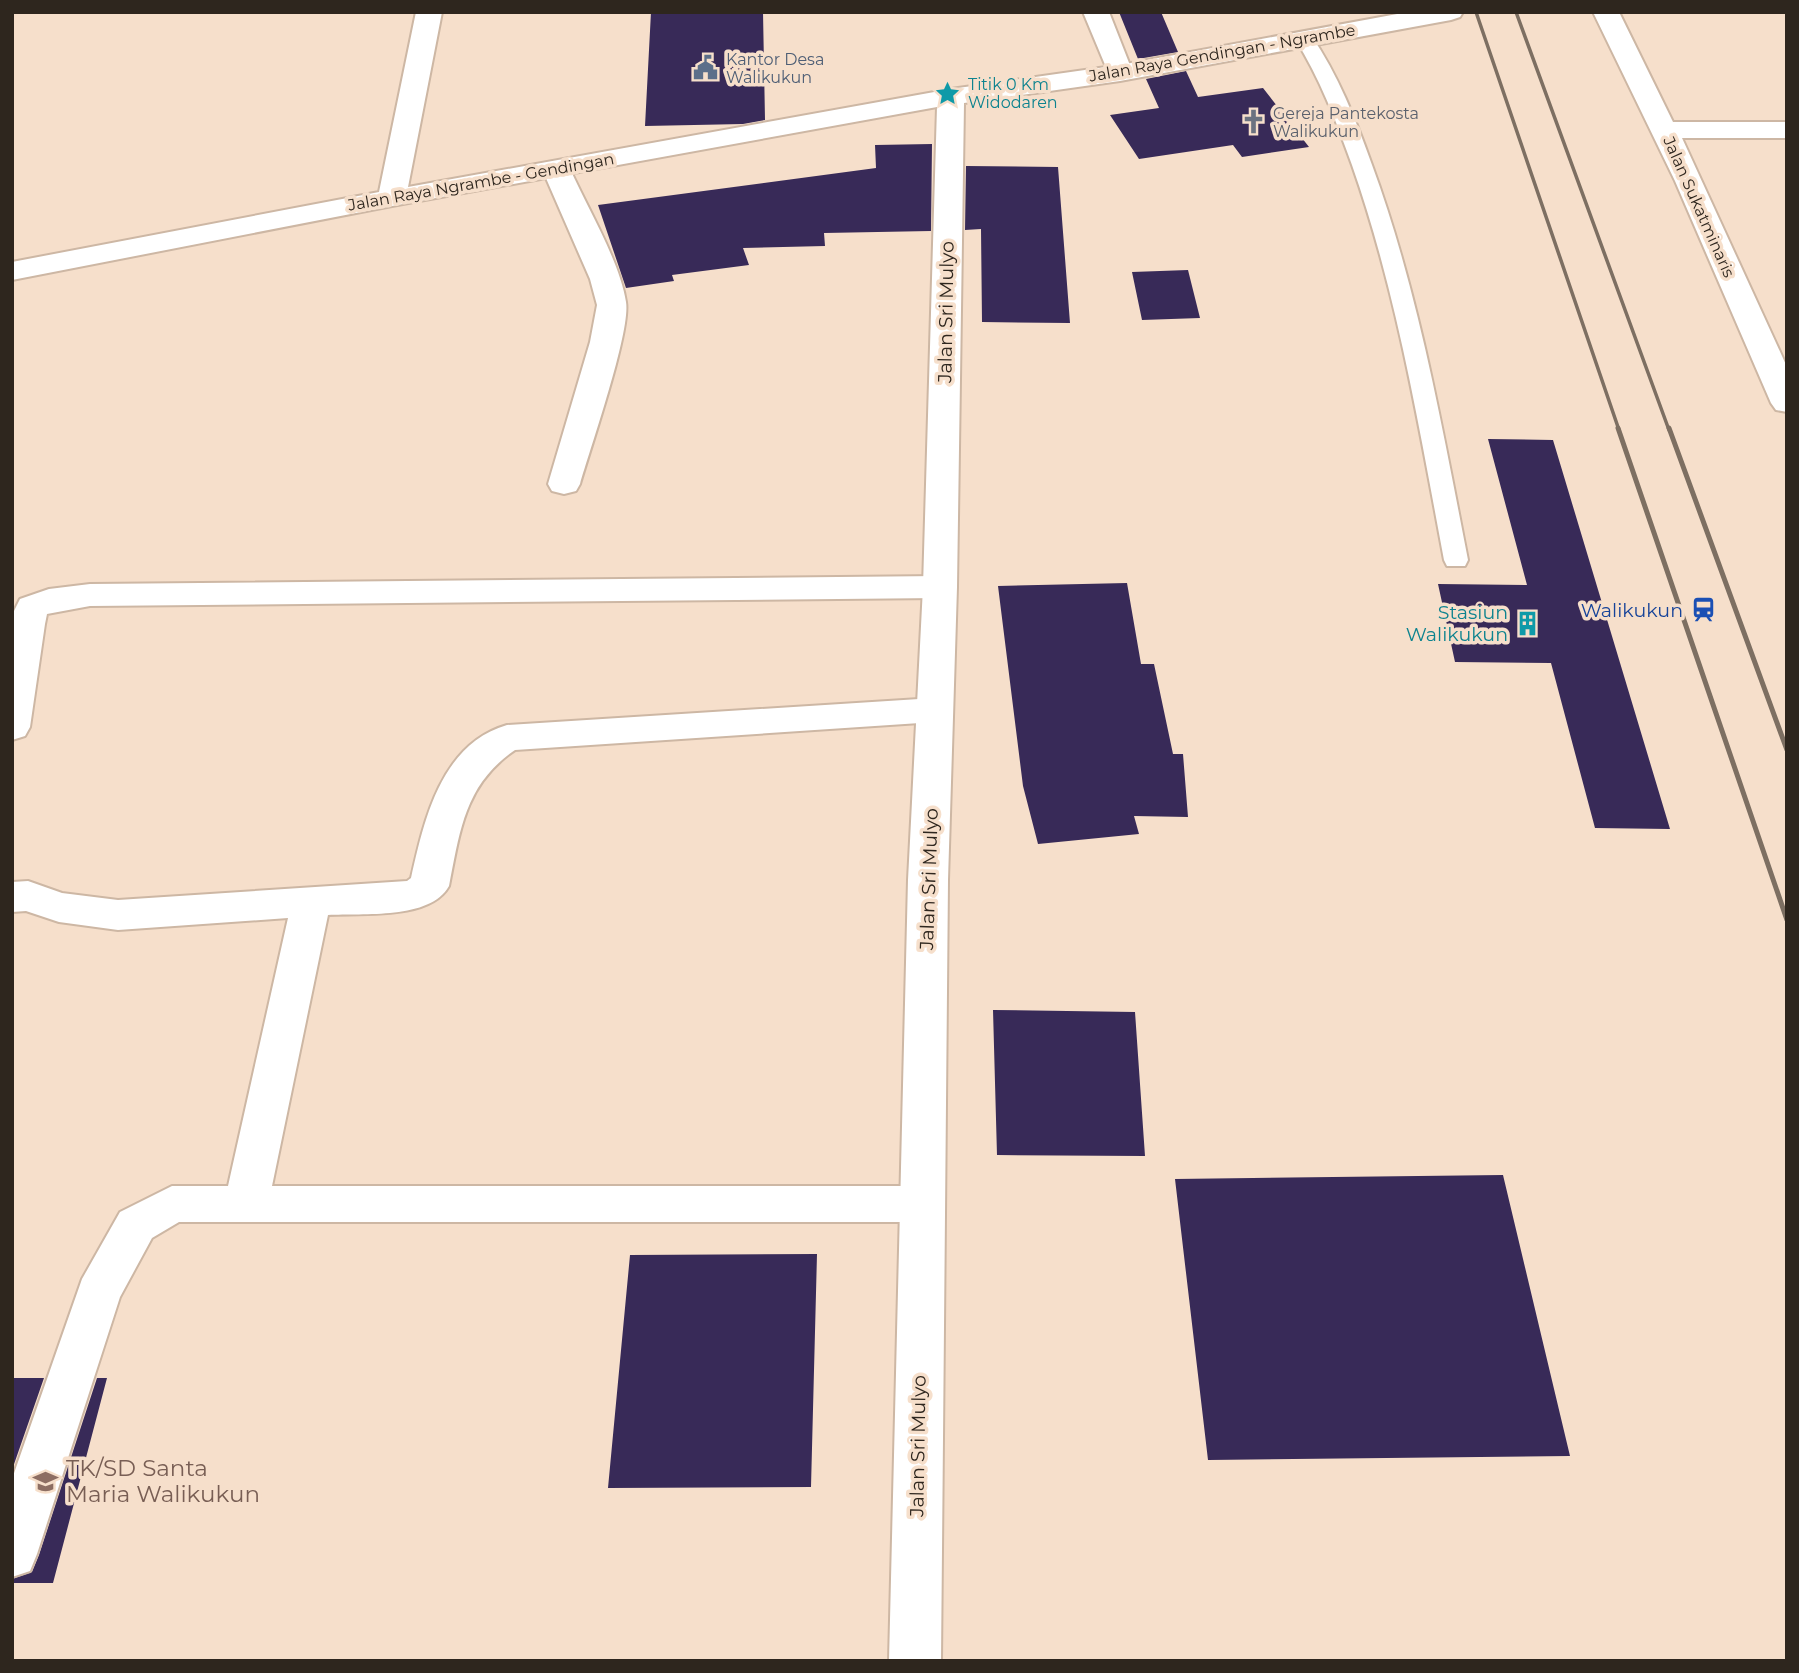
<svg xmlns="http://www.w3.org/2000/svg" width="1799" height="1673" font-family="Montserrat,sans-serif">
  <rect width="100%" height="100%" fill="#f6dfcb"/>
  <path fill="#382a58" d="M651 12H763L765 120 743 124 645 126Z
    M1119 12H1161L1178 52 1138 59Z
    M1186 71 1198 97 1263 88 1309 147 1242 157 1233 145 1139 159 1110 115 1159 108 1146 79Z
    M932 144 931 231 824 233 825 246 743 248 749 265 672 275 674 281 626 288 598 205 876 168 875 145Z
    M966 166 1058 167 1070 323 982 322 981 229 965 230Z
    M1188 270 1200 318 1142 320 1132 272Z
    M1488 439 1553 440 1670 829 1595 828 1551 663 1455 662 1438 584 1527 585Z
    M1127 583 1141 664H1154L1173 754H1183L1188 817 1134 816 1139 834 1038 844 1023 786 998 586Z
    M993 1010 1135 1012 1145 1156 997 1155Z
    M1503 1175 1570 1456 1208 1460 1175 1179Z
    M817 1254 811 1487 608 1488 630 1255Z
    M12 1378H44L12 1470Z
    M97 1378H107L53 1583H12V1579L32 1572 39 1555Z"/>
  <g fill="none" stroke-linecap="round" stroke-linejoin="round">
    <defs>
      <path id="lane" d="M1304 33 1311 35C1338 75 1356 120 1372 165 1419 293 1442 427 1468 560L1465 566H1447L1444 560C1419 427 1397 293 1352 165 1336 121 1320 78 1295 39Z"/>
      <path id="street" d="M1083 12H1109L1133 73 1129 79H1111Z
        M1593 12H1619L1673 122H1787V138H1682L1787 367V412L1776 410 1771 403 1675 181Z
        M556 161 566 163 570 169C587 207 620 262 626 302 631 331 590 449 580 484L576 491 564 494 552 491 548 484 590 342 597 305 590 279 542 169 546 163Z
        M940 576 952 579 957 587 952 595 940 598 90 606 47 614 45 624 30 727 25 736 12 740V615L20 599 49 589 90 584Z
        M935 698 948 701 953 710 948 719 935 722 515 750C465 784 460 830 449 886 430 920 363 913 328 915L272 1186H923L939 1191 945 1204 939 1217 923 1222H179L152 1238 120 1297 37 1554 30 1571 12 1577V1479L82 1279 120 1212 172 1186H228L288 918 118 930 59 922 26 911 12 912V882L28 881 62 893 118 900 407 881 411 878C424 820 441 744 507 725Z"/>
      <path id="secondary" d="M416 12H442L408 187 951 89 1120 65 1408 12H1463L1460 17 1451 20 1120 81 964 103 957 587 948 880 941 1661H889L908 880 923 587 937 107 392 206 12 280V262L379 192Z"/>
    </defs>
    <use href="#lane" stroke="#cdb7a4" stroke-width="4"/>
    <use href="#street" stroke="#cdb7a4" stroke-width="4"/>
    <use href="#secondary" stroke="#cdb7a4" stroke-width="4"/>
    <use href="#lane" fill="#fff" fill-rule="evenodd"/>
    <use href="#street" fill="#fff" fill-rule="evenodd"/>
    <use href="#secondary" fill="#fff" fill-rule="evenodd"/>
    <path stroke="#7d6f62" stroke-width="3.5" d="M1476 12 1619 430
      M1516 12 1669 430"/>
    <path stroke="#7d6f62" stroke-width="5" d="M1618 428 1787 920
      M1669 428 1787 750"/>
  </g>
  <defs>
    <symbol id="civic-bare" viewBox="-9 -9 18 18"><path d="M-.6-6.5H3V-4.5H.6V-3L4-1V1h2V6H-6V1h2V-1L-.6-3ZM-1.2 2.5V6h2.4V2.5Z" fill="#5c6f8a" stroke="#f6dfcb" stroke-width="2.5" paint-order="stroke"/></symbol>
    <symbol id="sight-bare" viewBox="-9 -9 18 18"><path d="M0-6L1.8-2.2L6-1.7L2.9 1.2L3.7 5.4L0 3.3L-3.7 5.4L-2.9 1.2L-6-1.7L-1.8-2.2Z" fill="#0f9aa8" stroke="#f6dfcb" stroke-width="2.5" paint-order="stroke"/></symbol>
    <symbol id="church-bare" viewBox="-9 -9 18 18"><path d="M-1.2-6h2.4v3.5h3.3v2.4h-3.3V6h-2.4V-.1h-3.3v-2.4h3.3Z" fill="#6b7280" stroke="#f6dfcb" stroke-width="2.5" paint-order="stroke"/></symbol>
    <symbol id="station-bare" viewBox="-9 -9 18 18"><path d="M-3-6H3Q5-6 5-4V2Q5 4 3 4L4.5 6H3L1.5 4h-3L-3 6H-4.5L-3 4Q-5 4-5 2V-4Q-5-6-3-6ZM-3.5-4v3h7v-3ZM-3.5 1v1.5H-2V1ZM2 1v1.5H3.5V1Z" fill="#1a4fb4" stroke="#f6dfcb" stroke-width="2.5" paint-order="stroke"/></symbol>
    <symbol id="building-bare" viewBox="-9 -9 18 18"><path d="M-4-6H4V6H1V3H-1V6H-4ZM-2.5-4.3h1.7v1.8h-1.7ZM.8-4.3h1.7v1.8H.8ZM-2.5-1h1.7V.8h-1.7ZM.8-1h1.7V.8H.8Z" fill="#0f9aa8" stroke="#f6dfcb" stroke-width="2.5" paint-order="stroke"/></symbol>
    <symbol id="school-bare" viewBox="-9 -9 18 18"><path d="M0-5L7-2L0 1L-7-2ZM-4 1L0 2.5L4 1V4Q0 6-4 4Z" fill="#8d6e63" stroke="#f6dfcb" stroke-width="2.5" paint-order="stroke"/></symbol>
  </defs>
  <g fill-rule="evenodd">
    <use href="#civic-bare" x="688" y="50" width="35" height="35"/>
    <use href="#sight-bare" x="930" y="76" width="35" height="35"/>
    <use href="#church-bare" x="1236" y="104" width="35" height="35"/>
    <use href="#station-bare" x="1686" y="592" width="35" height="35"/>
    <use href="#building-bare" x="1510" y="606" width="35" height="35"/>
    <use href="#school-bare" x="28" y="1464" width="35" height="35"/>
  </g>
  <g text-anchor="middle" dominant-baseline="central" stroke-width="7" stroke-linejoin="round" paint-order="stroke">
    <g font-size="16" fill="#2e261e" stroke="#f6dfcb">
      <text transform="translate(1222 53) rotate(-10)">Jalan Raya Gendingan - Ngrambe</text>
      <text transform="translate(481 182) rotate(-10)">Jalan Raya Ngrambe - Gendingan</text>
      <text transform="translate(1699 207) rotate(66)">Jalan Sukatminaris</text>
    </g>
    <g font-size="16" fill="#4e5e75" stroke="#f6dfcb" text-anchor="start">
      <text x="726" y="59">Kantor Desa<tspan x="726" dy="18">Walikukun</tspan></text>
    </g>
    <g font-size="16" fill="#0d838f" stroke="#f6dfcb" text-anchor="start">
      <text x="968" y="84">Titik 0 Km<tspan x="968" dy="18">Widodaren</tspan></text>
    </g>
    <g font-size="16" fill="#5b616d" stroke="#f6dfcb" text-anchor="start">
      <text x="1273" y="113">Gereja Pantekosta<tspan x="1273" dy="18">Walikukun</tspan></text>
    </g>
    <g font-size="19" fill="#2e261e" stroke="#f6dfcb">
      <text transform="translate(946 312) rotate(-89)">Jalan Sri Mulyo</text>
      <text transform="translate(929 879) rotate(-88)">Jalan Sri Mulyo</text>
      <text transform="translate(918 1446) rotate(-89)">Jalan Sri Mulyo</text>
    </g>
    <g font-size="19" fill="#164399" stroke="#f6dfcb" text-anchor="end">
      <text x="1683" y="610">Walikukun</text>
    </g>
    <g font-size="19" fill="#0d838f" stroke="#f6dfcb" text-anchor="end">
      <text x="1508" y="612">Stasiun<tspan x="1508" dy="22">Walikukun</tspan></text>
    </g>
    <g font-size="23" fill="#785e54" stroke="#f6dfcb" text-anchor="start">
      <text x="66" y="1468">TK/SD Santa<tspan x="66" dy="26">Maria Walikukun</tspan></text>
    </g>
  </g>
  <rect width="1799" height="1673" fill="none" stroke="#2e261e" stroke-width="28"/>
</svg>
